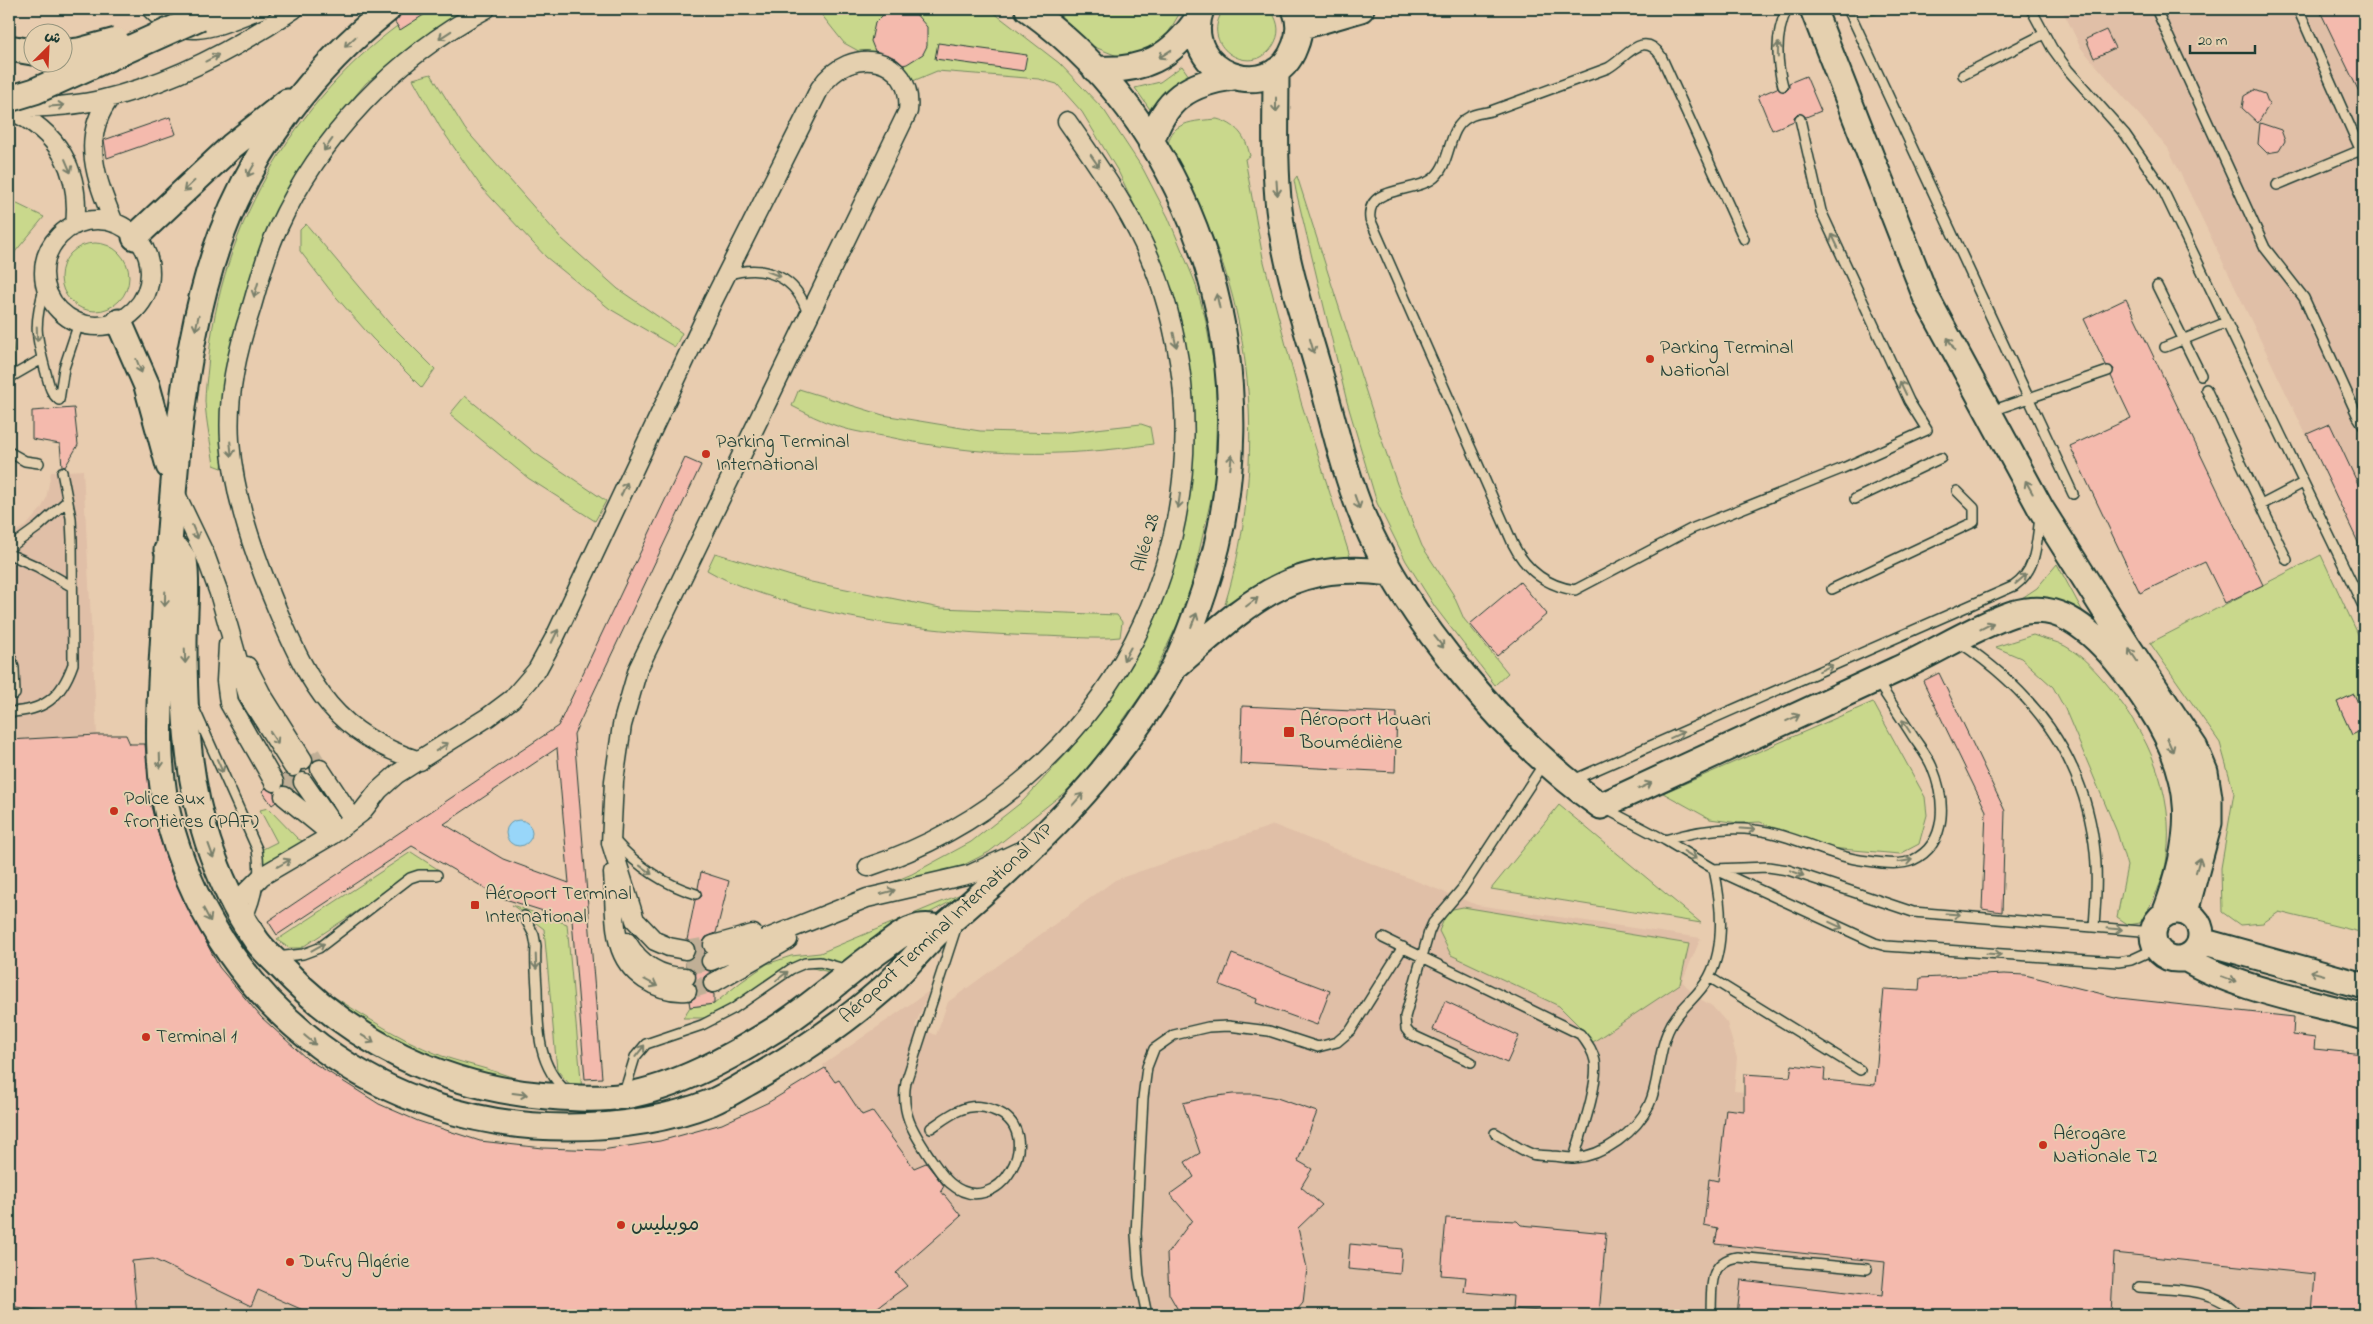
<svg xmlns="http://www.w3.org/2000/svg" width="2373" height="1324" font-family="'Indie Flower','Playpen Sans Arabic',sans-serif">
  <rect width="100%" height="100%" fill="#e8ccaf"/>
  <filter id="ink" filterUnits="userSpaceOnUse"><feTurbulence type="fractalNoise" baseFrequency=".02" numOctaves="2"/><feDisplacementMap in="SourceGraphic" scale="10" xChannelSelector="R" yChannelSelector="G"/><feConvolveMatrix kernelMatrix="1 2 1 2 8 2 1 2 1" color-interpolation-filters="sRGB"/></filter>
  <g filter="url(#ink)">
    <path fill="#e0bfa7" d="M2062 9H2364V555L2168 148 2081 48Z
      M83 470 97 735H126L130 744H145L153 813 173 878 219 967 261 1017 306 1058 379 1104 418 1121 480 1141 543 1148 602 1150 660 1141 722 1124 769 1102 825 1069 823 1065 929 991 915 1026 936 1035 948 1002 1115 880 1274 825 1477 905 1701 938 1682 981 1695 996 1712 1006 1727 1023 1737 1058 1734 1091 1745 1092 1790 1077 1792 1065 1825 1069V1080L1874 1085 1884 989 1919 991 1920 978 2004 974 2025 975 2119 998 2294 1017 2293 1035 2315 1038V1049L2364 1054V1315H9V535L26 526 41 509 46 499 51 472Z"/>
    <path fill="#c9d88c" stroke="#748a60" d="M422 9H465L366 83 331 125 302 173 231 371 222 468 214 465C211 444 206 422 205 401 205 390 207 378 208 367 218 226 302 85 422 9Z
      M817 9H989L1059 63 1104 110 1143 169 1168 217 1195 282 1205 317 1215 372 1217 410 1214 486 1190 591 1177 625 1158 665 1143 692 1102 750 1070 788 989 852 958 868 850 900 912 874 971 842 1023 801 1069 751 1110 695 1148 634 1168 565 1187 371 1176 305 1149 236 1119 173 1082 112 1057 84 1039 79 937 71 913 81 844 43Z
      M1054 9H1182L1163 42 1125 59 1092 46Z
      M1224 9H1270C1277 19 1281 30 1275 42 1256 82 1196 48 1224 9Z
      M1867 9H1895L1868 16Z
      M1182 66 1191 79 1154 115 1135 88 1160 82Z
      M431 74 465 129 561 238 618 289 682 333 675 347 610 309 546 257 482 188 440 127 413 79Z
      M1217 119C1236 124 1246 136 1250 156L1245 159 1263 258 1301 402 1354 569 1275 581 1225 604C1261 488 1259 343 1210 231 1197 203 1182 177 1168 150 1167 121 1195 121 1217 119Z
      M1297 176 1377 426 1397 484 1422 546 1453 594 1464 619 1508 673 1495 685 1435 607 1406 561 1377 503 1347 402 1296 191 1294 180Z
      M9 200 44 217 15 252 9 267Z
      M306 224 390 324 435 369 422 388 372 338 330 290 300 251V230Z
      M61 277a34 34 0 1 1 68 0a34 34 0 1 1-68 0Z
      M9 305 16 376 9 383Z
      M799 389 883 415 980 431 1060 433 1141 424 1150 427 1153 444C1060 458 981 457 889 437 872 434 853 432 837 426 821 421 806 413 792 406Z
      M465 396 535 453 606 501 595 521 528 478 450 414Z
      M715 553 811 582 940 608 1117 615 1122 622 1120 637C1093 640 1064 636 1037 636 952 633 866 625 785 601 758 593 731 584 707 570Z
      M2321 555 2364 647V933L2279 912 2263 923 2240 925 2222 912 2221 868 2234 793 2220 743 2150 643Z
      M2057 564 2083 612 2059 604 2016 602 2037 588Z
      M2033 635C2043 639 2056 641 2065 646 2083 656 2097 672 2110 688 2148 734 2175 794 2167 856 2165 878 2152 904 2140 923L2129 925 2117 917 2127 866 2117 832 2065 709 2053 687 2021 658 1995 647Z
      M1873 702 1925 797 1927 815 1919 844 1900 854 1818 847 1760 822 1738 823 1710 819 1663 793Z
      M1559 805 1701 923 1491 889Z
      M268 808 298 839 314 846 275 870 264 864 261 850 277 842 260 810Z
      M411 852 439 870H420L301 948H289L277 940Z
      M980 886 897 930 841 968 829 972 809 967 791 969 714 1018H683L690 1007 714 1004 741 982 767 964 791 956 820 953Z
      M512 905 567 924 582 1091 572 1087 557 1070 544 929Z
      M1463 907 1689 944 1680 984 1590 1044 1579 1026 1559 1006 1451 955 1439 931 1448 910Z
      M305 978C349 1006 393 1037 442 1056 471 1066 502 1071 530 1085L411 1060Z"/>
    <path fill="#98d6f9" stroke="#6899aa" d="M506 833a13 13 0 1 1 26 0a13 13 0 1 1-26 0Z"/>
    <path fill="#f4baad" stroke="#1f3d34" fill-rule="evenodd" d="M401 9H433L400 30 395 22 400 15Z
      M896 9H907L915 13 927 27V46L923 54 907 64 903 65 895 58 875 51 871 41 875 23 888 10Z
      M2319 9H2358L2364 22V102Z
      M2106 30 2115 48 2094 58 2086 39Z
      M938 43 1027 55 1024 71 935 59Z
      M1806 76 1821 111 1806 117 1798 113 1794 117V121L1772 130 1758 96 1777 88 1785 92 1789 88V83Z
      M2254 90 2265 94 2269 105 2258 123 2242 108 2244 96Z
      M170 117 176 134 107 158 104 140Z
      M2260 123 2281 130 2285 141 2279 151 2267 153 2258 144Z
      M2126 299 2263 585 2225 603 2205 562 2140 593 2070 446 2131 418 2111 376 2114 369 2106 365 2084 319Z
      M74 408 78 445 65 467 62 466 60 444 32 439V411Z
      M2330 424 2359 486 2364 484V555L2307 434Z
      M685 458 701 465 574 734 602 1078 585 1079 572 920 502 898 412 846 277 935 268 921 558 726ZM557 748 569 883 503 859 444 824Z
      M1520 582 1547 614 1497 656 1470 624Z
      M1939 673 2005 811 2002 912 1982 909 1986 811 1923 681Z
      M2354 694 2364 716V729L2352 735 2337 702Z
      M1242 706 1397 713 1395 772 1240 764Z
      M97 735H126L130 744H145L151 806 159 836 173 878 219 967 261 1017 306 1058 379 1104 418 1121 480 1141 543 1148 602 1150 660 1141 722 1124 769 1102 825 1068 835 1082 839 1080 862 1115 872 1111 914 1168 926 1163 944 1186 941 1191 961 1216 896 1273 907 1286 867 1315H314L258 1290 251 1306 153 1259 132 1261 137 1315H71L9 1306V740Z
      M285 774 293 778V789L284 786 282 775Z
      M266 788 274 793 276 802 272 805 262 791Z
      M701 872 729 881 716 933 706 937 703 942 705 952 700 960 704 969 711 971 704 977 702 983 707 992 714 994V1004L690 1007 689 1001 696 997 698 991 694 984 696 973 686 966V960L693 957 695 947 687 940 695 900 702 896 698 888Z
      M1232 954 1330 991 1317 1025 1256 1003 1257 999 1220 985Z
      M2004 974 2025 975 2119 998 2294 1017 2293 1035 2315 1038 2314 1049 2364 1054V1315H2312L2315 1274 2114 1253 2111 1315H1737L1741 1280 1882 1296 1885 1262 1715 1244 1718 1228 1704 1225 1709 1179 1718 1181 1726 1109 1744 1111V1074L1790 1077 1792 1065 1825 1069 1824 1080 1875 1085 1884 989 1919 991 1920 978Z
      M1445 1001 1519 1036 1507 1063 1433 1030Z
      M1233 1094H1255L1277 1098 1317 1112 1298 1161 1312 1169 1301 1187 1322 1205 1298 1228 1307 1268 1303 1303 1293 1315H1181L1169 1294 1167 1254 1192 1220 1170 1194 1194 1177 1185 1162 1200 1153 1183 1103 1209 1097Z
      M1446 1218 1517 1221 1521 1225 1606 1233 1599 1315 1512 1309 1513 1296 1464 1292 1466 1277 1441 1275Z
      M1350 1244 1402 1249 1400 1274 1348 1269Z"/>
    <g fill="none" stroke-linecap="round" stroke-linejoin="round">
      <path stroke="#c0af96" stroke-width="18" stroke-dasharray="18 9" stroke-linecap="butt" d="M311 754 320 769
        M282 776 291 790
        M685 950 713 945
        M686 966 711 961
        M687 991 713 983"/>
      <defs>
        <path id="lane" d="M1848 9 2073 494
          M2031 9 2052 48 2068 70 2125 134 2161 186 2364 608
          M2156 9 2265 248 2304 298 2358 417 2364 426
          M2298 9 2364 158
          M1963 75 2044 34
          M1783 86C1776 60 1775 34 1787 9
          M2277 185 2361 150
          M1744 239 1661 56C1643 29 1626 58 1608 68L1491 111C1484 113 1475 113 1469 117 1445 129 1453 166 1431 180 1411 193 1366 186 1370 219L1513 544C1526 570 1546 586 1575 590L1691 529 1841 469 1927 430 1909 401 1821 211 1800 119
          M727 275C764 263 797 276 808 315
          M45 286C33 325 36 336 46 373 49 384 50 393 59 400
          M2157 286 2201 375
          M2165 347 2227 322
          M9 378 42 359
          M2206 389 2287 560
          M59 400 64 368 79 323
          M1991 411 2108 371
          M9 452 25 461 39 463
          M1855 499 1941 458
          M2261 505 2303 483
          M9 548 38 527 67 501
          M9 554 38 567 71 586
          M1832 589 1974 522V508L1957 491
          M1959 642C2032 691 2082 754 2094 843 2098 871 2096 899 2094 927
          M9 651 14 668 15 694
          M194 708 257 849C261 875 258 896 247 919
          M9 712C44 711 61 698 73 664L72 540 71 518 62 472
          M1573 780 2014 586C2037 570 2036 544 2040 518
          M1606 809 1665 840 1714 869 1875 943 1886 946 2118 962 2131 960 2157 948
          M1665 840C1695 831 1724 826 1755 830 1794 834 1828 857 1868 861 1880 863 1901 866 1913 860 1949 843 1945 798 1932 767 1928 757 1920 747 1914 738 1902 719 1889 700 1877 681
          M615 841C638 867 663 884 696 894
          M524 916 534 935 536 946C535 960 536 974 537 988 538 1027 536 1064 567 1092
          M1383 938 1580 1034C1587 1042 1593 1051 1595 1061 1599 1084 1581 1134 1574 1158
          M276 957 303 954 319 948 410 878 419 875H437
          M1709 977 1860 1070
          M1471 1062 1410 1034 1406 1029 1405 1017 1429 932 1433 923 1462 889 1545 762
          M624 1093 635 1057 646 1044 702 1025 733 1009 791 969 805 963 820 962 848 970
          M931 1128C940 1122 950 1114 960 1110 971 1105 983 1106 993 1110 1051 1130 998 1225 950 1183 942 1176 937 1167 931 1159 914 1133 900 1114 906 1082L957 925
          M1495 1133C1507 1140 1520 1150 1532 1154 1538 1156 1545 1155 1551 1156 1558 1156 1566 1158 1574 1158 1604 1156 1636 1132 1649 1105 1660 1082 1657 1055 1668 1031 1677 1009 1698 998 1709 977 1726 946 1721 902 1714 869L1768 867 1788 870 1913 912 2153 932
          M2139 1287C2172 1290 2216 1287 2238 1315
          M1147 1315 1139 1277 1136 1234 1143 1098 1147 1067 1154 1049 1174 1035 1208 1027 1228 1026 1269 1031 1318 1047 1337 1042 1351 1030 1403 947
          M1711 1315C1712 1290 1707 1262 1737 1257L1867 1269"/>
        <path id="street" d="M151 9C185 46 222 23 261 9
          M110 98C79 138 97 181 114 223
          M9 109C39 107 70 107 100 100 169 84 236 49 294 9
          M9 110C59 131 81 172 75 225
          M44 273a53 53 0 1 1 106 0a53 53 0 1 1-106 0Z
          M173 488 206 557 219 593 248 696 293 767
          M228 645 226 681 229 703 274 782
          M247 666 261 693 303 760
          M420 761C336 735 310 687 277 609 255 556 234 499 230 441 227 395 237 352 251 309 259 282 265 256 277 230 320 136 395 57 486 9
          M320 769 353 819
          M303 782 337 831
          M284 796 332 835
          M868 867C1108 788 1239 534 1163 293 1143 229 1105 175 1067 121
          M613 873C615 896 613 922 619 944 627 974 657 993 687 991
          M236 907 245 893 262 876 332 835 361 813 379 790 397 774 488 717 512 699 537 670 555 637 713 301 820 88C850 43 914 56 908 111L638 669 622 725 614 781 611 843 635 920 655 941 669 947 685 950
          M627 942C640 964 660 977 686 977
          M713 945 753 934
          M711 961 867 898 971 874 1018 852
          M713 983 788 940"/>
        <path id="secondary" d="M1201 9C1178 74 1273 108 1295 46 1300 34 1300 21 1295 9
          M1813 9 1926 297 2041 509 2128 647 2195 748 2205 772 2209 797V823L2185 912
          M387 10C314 68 255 146 222 233 196 302 185 377 177 449 172 503 167 557 165 611 162 684 151 760 172 831 224 1010 383 1128 568 1127 617 1127 666 1120 712 1102 726 1096 738 1088 751 1081 798 1054 843 1024 884 988 906 968 924 944 946 925 1032 852 1115 772 1171 673 1185 647 1195 618 1204 591 1273 386 1207 137 1028 9
          M200 17 219 9
          M1299 27 1361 9
          M9 48 32 52
          M1095 69C1143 72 1171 58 1198 18
          M1276 71C1276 117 1274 164 1279 209 1285 262 1302 313 1317 364 1332 415 1343 469 1363 517 1405 618 1512 744 1601 806 1700 761 1798 715 1896 670 1934 653 1974 627 2012 614 2023 611 2035 609 2046 611 2088 617 2128 673 2150 707 2197 779 2195 836 2165 914
          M1151 143C1164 99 1189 83 1233 77
          M135 237 232 146 287 102
          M119 322 147 386 169 466
          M167 550 178 551 184 560C188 587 184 615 184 643 184 709 187 779 208 842 219 875 234 908 254 937 261 949 273 958 282 968 352 1042 445 1088 547 1096 573 1098 598 1100 624 1096 677 1087 729 1058 774 1030 813 1006 846 974 883 948 892 942 902 932 913 929 923 925 932 926 942 929
          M1178 664C1248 604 1290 558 1390 573
          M2153 935a24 24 0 1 1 48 0a24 24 0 1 1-48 0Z
          M2201 941 2364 986
          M2185 958C2235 989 2308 1001 2364 1017"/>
      </defs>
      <use href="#lane" stroke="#1f3d34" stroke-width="12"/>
      <use href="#street" stroke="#1f3d34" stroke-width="21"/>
      <use href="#secondary" stroke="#1f3d34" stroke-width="29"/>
      <use href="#lane" stroke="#e5d0af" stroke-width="9"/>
      <use href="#street" stroke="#e5d0af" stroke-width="18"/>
      <use href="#secondary" stroke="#e5d0af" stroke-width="25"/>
      <defs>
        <path id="secondary-bridge" d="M62 53 79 51 116 41
          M9 99 35 91 200 17"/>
      </defs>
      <use href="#secondary-bridge" stroke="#1f3d34" stroke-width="29" stroke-linecap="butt"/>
      <use href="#secondary-bridge" stroke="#e5d0af" stroke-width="25"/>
    </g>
    <defs><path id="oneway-shaft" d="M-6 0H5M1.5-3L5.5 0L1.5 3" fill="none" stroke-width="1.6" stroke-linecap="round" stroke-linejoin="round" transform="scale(1.25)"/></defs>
    <g stroke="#787f6b">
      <use href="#oneway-shaft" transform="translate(445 35) rotate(147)"/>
      <use href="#oneway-shaft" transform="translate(350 42) rotate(137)"/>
      <use href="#oneway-shaft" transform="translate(1778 50) rotate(-89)"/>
      <use href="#oneway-shaft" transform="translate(1165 54) rotate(147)"/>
      <use href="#oneway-shaft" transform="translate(212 58) rotate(-28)"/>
      <use href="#oneway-shaft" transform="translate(1276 105) rotate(90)"/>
      <use href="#oneway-shaft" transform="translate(57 106) rotate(-4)"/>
      <use href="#oneway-shaft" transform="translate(328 145) rotate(126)"/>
      <use href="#oneway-shaft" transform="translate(1095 161) rotate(55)"/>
      <use href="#oneway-shaft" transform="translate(68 166) rotate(67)"/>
      <use href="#oneway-shaft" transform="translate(251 170) rotate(119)"/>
      <use href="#oneway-shaft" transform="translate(189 186) rotate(137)"/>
      <use href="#oneway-shaft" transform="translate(1277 188) rotate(86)"/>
      <use href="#oneway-shaft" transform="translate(1835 241) rotate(-115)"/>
      <use href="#oneway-shaft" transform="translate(774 274) rotate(21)"/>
      <use href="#oneway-shaft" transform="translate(256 290) rotate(106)"/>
      <use href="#oneway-shaft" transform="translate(1218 301) rotate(-102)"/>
      <use href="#oneway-shaft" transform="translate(197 323) rotate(102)"/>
      <use href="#oneway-shaft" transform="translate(37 334) rotate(88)"/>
      <use href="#oneway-shaft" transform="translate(1175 340) rotate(78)"/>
      <use href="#oneway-shaft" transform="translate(1951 344) rotate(-119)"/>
      <use href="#oneway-shaft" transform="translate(1312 346) rotate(74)"/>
      <use href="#oneway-shaft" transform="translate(139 366) rotate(69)"/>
      <use href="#oneway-shaft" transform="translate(1903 388) rotate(-115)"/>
      <use href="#oneway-shaft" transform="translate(231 449) rotate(84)"/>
      <use href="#oneway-shaft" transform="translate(1231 462) rotate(-84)"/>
      <use href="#oneway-shaft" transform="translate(2029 487) rotate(-119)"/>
      <use href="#oneway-shaft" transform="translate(624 489) rotate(-65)"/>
      <use href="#oneway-shaft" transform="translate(1179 501) rotate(98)"/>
      <use href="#oneway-shaft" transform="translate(1357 502) rotate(71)"/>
      <use href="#oneway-shaft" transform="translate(195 532) rotate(67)"/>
      <use href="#oneway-shaft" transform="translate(2021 579) rotate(-41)"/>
      <use href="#oneway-shaft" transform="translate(165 599) rotate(92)"/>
      <use href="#oneway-shaft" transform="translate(1252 602) rotate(-37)"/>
      <use href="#oneway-shaft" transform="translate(1194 620) rotate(-68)"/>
      <use href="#oneway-shaft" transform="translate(1987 626) rotate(-27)"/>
      <use href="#oneway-shaft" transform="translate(555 636) rotate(-64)"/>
      <use href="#oneway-shaft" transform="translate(1439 642) rotate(52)"/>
      <use href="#oneway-shaft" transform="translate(1127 654) rotate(119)"/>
      <use href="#oneway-shaft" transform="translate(2133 655) rotate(-124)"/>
      <use href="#oneway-shaft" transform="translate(185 656) rotate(88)"/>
      <use href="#oneway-shaft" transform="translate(1826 668) rotate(-24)"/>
      <use href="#oneway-shaft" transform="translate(1793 718) rotate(-25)"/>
      <use href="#oneway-shaft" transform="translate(1906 726) rotate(-123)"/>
      <use href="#oneway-shaft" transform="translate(1677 735) rotate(-24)"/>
      <use href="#oneway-shaft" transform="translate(274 738) rotate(57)"/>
      <use href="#oneway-shaft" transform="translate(2170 745) rotate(66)"/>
      <use href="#oneway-shaft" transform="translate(442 747) rotate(-33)"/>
      <use href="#oneway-shaft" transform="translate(160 761) rotate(88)"/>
      <use href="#oneway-shaft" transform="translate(220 766) rotate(66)"/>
      <use href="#oneway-shaft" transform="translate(1645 786) rotate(-25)"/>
      <use href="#oneway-shaft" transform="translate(1078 799) rotate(-49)"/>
      <use href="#oneway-shaft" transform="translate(1748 829) rotate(4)"/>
      <use href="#oneway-shaft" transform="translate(211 851) rotate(70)"/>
      <use href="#oneway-shaft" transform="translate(1690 855) rotate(31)"/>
      <use href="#oneway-shaft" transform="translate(1905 861) rotate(-9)"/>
      <use href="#oneway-shaft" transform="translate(284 863) rotate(-30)"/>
      <use href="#oneway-shaft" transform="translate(2198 865) rotate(-74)"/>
      <use href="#oneway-shaft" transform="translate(646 870) rotate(36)"/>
      <use href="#oneway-shaft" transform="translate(1797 873) rotate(21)"/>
      <use href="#oneway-shaft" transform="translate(888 892) rotate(-15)"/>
      <use href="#oneway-shaft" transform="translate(1953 914) rotate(4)"/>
      <use href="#oneway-shaft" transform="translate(207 915) rotate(62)"/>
      <use href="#oneway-shaft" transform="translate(1836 925) rotate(25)"/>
      <use href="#oneway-shaft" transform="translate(2115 929) rotate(5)"/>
      <use href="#oneway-shaft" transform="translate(318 947) rotate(-29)"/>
      <use href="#oneway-shaft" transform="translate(1994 954) rotate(4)"/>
      <use href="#oneway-shaft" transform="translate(536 962) rotate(88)"/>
      <use href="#oneway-shaft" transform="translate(2317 973) rotate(-165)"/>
      <use href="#oneway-shaft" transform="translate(782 976) rotate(-37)"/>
      <use href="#oneway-shaft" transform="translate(2229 979) rotate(20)"/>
      <use href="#oneway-shaft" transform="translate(651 983) rotate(28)"/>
      <use href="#oneway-shaft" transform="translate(368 1039) rotate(31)"/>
      <use href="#oneway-shaft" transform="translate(310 1040) rotate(40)"/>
      <use href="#oneway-shaft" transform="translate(640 1051) rotate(-52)"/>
      <use href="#oneway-shaft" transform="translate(520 1094) rotate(7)"/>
    </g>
  </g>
  <g fill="#c8321e" stroke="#e5d0af" stroke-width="2">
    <circle cx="1650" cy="359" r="5"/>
    <circle cx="706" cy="454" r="5"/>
    <rect x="1283" y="726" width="12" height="12" rx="2.5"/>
    <circle cx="114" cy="811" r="5"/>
    <rect x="470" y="900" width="10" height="10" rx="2.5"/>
    <circle cx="146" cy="1037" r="5"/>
    <circle cx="2043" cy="1145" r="5"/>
    <circle cx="621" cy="1225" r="5"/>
    <circle cx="290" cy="1262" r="5"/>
  </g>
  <g text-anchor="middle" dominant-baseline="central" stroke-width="4" stroke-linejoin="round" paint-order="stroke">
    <g font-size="20" fill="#1f3d34" stroke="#e5d0af" text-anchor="start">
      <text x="1660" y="348">Parking Terminal<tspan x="1660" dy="23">National</tspan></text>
      <text x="716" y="442">Parking Terminal<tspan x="716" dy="23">International</tspan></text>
      <text x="1300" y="720">Aéroport Houari<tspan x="1300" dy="23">Boumédiène</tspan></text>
      <text x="124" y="799">Police aux<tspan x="124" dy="23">frontières (PAF)</tspan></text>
      <text x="485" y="894">Aéroport Terminal<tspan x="485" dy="23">International</tspan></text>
      <text x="156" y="1037">Terminal 1</text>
      <text x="2053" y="1134">Aérogare<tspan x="2053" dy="23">Nationale T2</tspan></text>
      <text x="631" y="1225">موبيليس</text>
      <text x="300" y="1262">Dufry Algérie</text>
    </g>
    <g font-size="20" fill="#1f3d34" stroke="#e5d0af">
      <text transform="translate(1147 543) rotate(-75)">Allée 28</text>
      <text transform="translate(947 924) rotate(-43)">Aéroport Terminal International VIP</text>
    </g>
  </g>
  <rect width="2373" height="1324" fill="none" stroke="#e5d0af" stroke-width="30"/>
  <rect x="15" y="15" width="2343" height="1294" fill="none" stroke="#1f3d34" stroke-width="2" filter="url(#ink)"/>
  <g transform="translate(48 48) rotate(24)"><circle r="24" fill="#e5d0af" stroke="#96957e"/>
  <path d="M0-4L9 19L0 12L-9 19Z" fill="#c8321e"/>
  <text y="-8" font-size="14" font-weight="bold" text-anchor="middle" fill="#1f3d34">ش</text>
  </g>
  <path d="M2190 45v8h65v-8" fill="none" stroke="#1f3d34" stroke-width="2.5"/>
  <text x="2198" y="45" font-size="15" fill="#1f3d34" stroke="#e5d0af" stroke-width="4" paint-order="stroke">20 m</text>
</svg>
